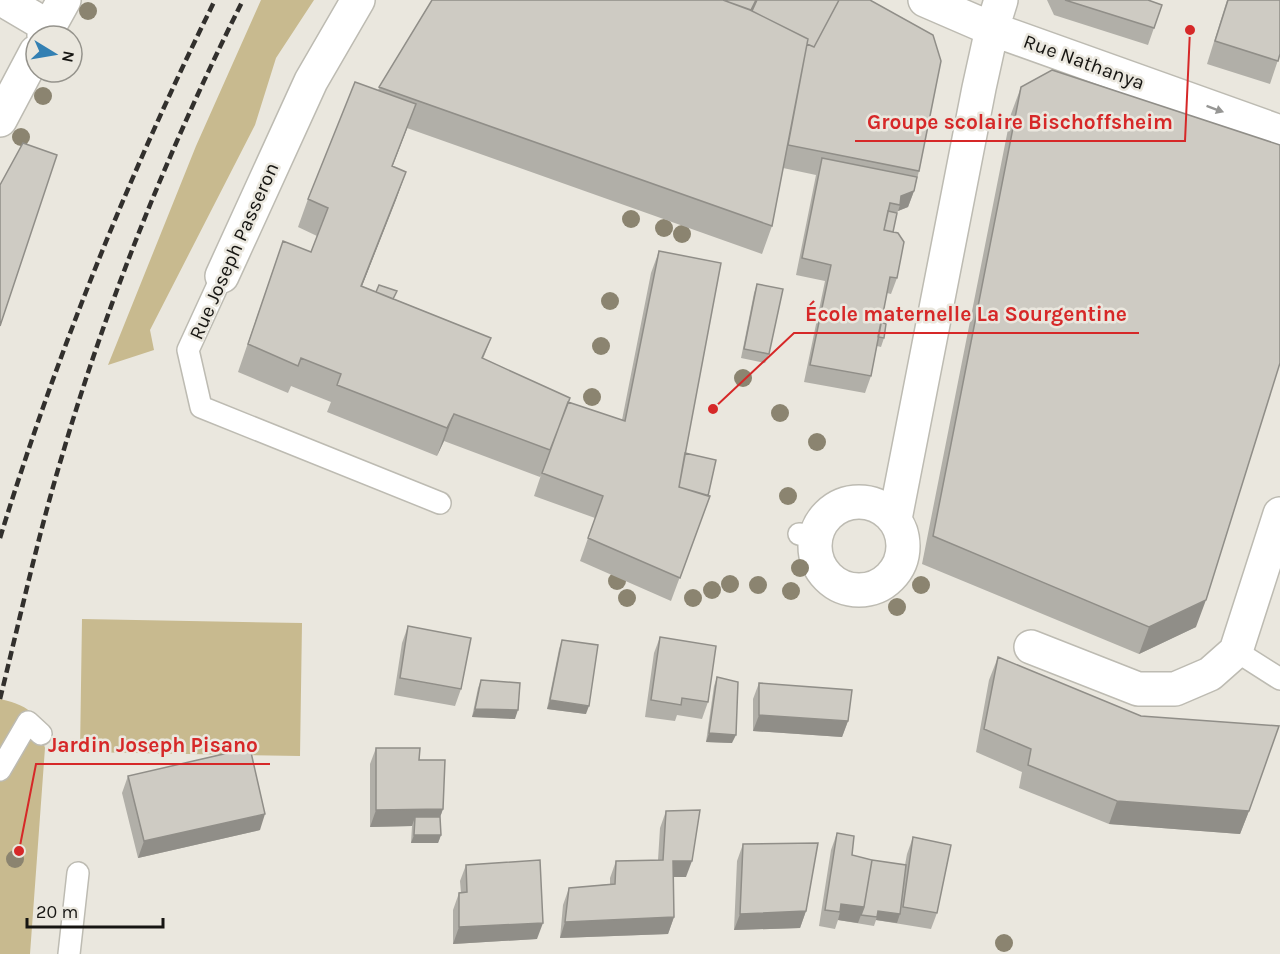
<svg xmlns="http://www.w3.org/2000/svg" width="1280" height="954" font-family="Karla,sans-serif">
  <rect width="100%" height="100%" fill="#eae7de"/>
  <path fill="#c8ba8f" d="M261 0H314L276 58 255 125 150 330 154 350 108 365 196 146Z
    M82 619 302 623 300 756 80 752Z
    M0 699C35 707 36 715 45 748L30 954H0Z"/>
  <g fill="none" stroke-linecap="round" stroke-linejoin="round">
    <defs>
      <path id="lane" d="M222 276 188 350 201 407 440 503
        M799 534 816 536
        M1236 651 1280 679
        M0 770 28 722 41 734
        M69 954 78 873"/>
      <path id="street" d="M3 0 49 27
        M925 0 992 29 1280 132
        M222 276 311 81 358 0
        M815 546a44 44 0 1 1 88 0a44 44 0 1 1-88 0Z
        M895 519 979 88 992 29 1001 0
        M1031 647 1138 689H1175L1210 674 1236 651 1280 514"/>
      <path id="secondary" d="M44 36 64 0
        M0 120 36 52"/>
    </defs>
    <use href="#lane" stroke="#bdbbb2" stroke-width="24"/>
    <use href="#street" stroke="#bdbbb2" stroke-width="36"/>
    <use href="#secondary" stroke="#bdbbb2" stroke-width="36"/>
    <use href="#lane" stroke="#fff" stroke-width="21"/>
    <use href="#street" stroke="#fff" stroke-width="33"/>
    <use href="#secondary" stroke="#fff" stroke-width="33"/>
    <path stroke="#32302d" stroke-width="4.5" stroke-dasharray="9 4.5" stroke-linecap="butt" d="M0 538C57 353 129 174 215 0
      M0 699C20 618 38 536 62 456 108 299 170 146 243 0"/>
  </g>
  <g fill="#8b8470">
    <circle cx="88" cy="11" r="9"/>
    <circle cx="43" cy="96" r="9"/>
    <circle cx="21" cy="137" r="9"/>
    <circle cx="631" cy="219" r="9"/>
    <circle cx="664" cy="228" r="9"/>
    <circle cx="682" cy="234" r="9"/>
    <circle cx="610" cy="301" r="9"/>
    <circle cx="601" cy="346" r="9"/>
    <circle cx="743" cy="378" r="9"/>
    <circle cx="592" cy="397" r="9"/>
    <circle cx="780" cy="413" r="9"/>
    <circle cx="817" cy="442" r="9"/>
    <circle cx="788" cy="496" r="9"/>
    <circle cx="800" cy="568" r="9"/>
    <circle cx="617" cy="581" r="9"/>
    <circle cx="730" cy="584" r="9"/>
    <circle cx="758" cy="585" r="9"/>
    <circle cx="921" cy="585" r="9"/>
    <circle cx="712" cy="590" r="9"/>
    <circle cx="791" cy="591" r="9"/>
    <circle cx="627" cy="598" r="9"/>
    <circle cx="693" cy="598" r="9"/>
    <circle cx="897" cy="607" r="9"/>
    <circle cx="15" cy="859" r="9"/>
    <circle cx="1004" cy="943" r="9"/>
  </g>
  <path fill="#b1afa8" d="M432 0 919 171 914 191 908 207 898 211 897 213 893 232 897 278 891 294 887 293 881 322 884 338 881 347 877 346 871 376 865 393 804 382 825 281 796 275 816 175 783 168 772 226 762 254 407 128 392 166 406 172 362 286 491 338 483 359 568 402 622 420 651 273 659 251 685 453 708 496H710L671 601 580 561 595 518 534 496 541 475 540 477 444 441 437 456 327 412 331 402 291 386 288 393 238 372 283 241 311 252 317 236 298 227 308 199 378 90Z
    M1047 0H1148L1162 5 1148 45 1054 15Z
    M1227 0H1280V54L1270 84 1207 64Z
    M1021 87 1196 627 1139 654 922 564 1011 114Z
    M757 284 769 354 765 363 741 358 754 293Z
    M408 626 461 689 455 706 394 695 402 643Z
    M660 637 708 702 702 719 677 715 675 721 645 717 654 653Z
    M562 640 586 714 547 709 559 649Z
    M998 657 1249 811 1240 834 1109 824 1019 788 1022 772 976 752 989 680Z
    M717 677 732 743 706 742 714 686Z
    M481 680 515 719 472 717 478 688Z
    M759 683 848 721 842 737 753 731V699Z
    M376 748 419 760 443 809 440 817 441 835 438 843H411L412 826 370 827V764Z
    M128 776 260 830 138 858 122 793Z
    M666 811 686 877H673L674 917 668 934 560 938 563 905 569 888 610 884V878L616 861 658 860 660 828Z
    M837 833 852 855 872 860 905 865 907 854 913 837 937 913 931 929 876 920 874 926 838 920 835 929 819 926 831 850Z
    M743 844 806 911 800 928 734 930 737 861Z
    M466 865 537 939 453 944V910L459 893H461L460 881Z"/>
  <path fill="#908e88" d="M416 104 406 131 382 194 392 166Z
    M406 172 396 200 351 314 361 286Z
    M914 191 908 207 898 211 900 205 901 196Z
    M454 414 444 441 437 456 447 428Z
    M1206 600 1196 627 1139 654 1149 627Z
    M550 700 589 706 586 714 547 709Z
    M475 709 518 710 515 719 472 717Z
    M759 715 848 721 842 737 753 731Z
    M709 733 736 735 732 743 706 742Z
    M1117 801 1249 811 1240 834 1109 824Z
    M443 809 437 826 415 817 412 826 370 827 376 810Z
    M265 814 260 830 138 858 144 841Z
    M414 835H441L438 843H411Z
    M673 861H692L686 877H667Z
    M841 904 864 907 858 923 838 920 840 912Z
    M806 911 800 928 734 930 740 914Z
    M878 911 900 914 897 923 876 920Z
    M674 917 668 934 560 938 565 922Z
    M543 923 537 939 453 944 459 927Z"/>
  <path fill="#cecbc3" stroke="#908e88" stroke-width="1.5" d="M432 0H723L750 10 808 39 772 226 379 87Z
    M723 0H756L751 10Z
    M757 0H839L814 47 807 44 808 39 752 11Z
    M839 0H870L933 35 941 61 919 171 788 145 807 44 814 47Z
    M1065 0H1148L1162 5 1154 28Z
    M1228 0H1280V54L1278 61 1215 41Z
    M1052 70 1280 145V363L1206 600 1149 627 933 536 1021 87Z
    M355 82 416 104 392 166 406 172 361 286 491 338 482 358 570 398 550 450 454 414 447 428 337 385 341 374 301 358 298 366 248 344 283 241 311 252 328 208 308 199Z
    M23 143 57 155 0 326V185Z
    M822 158 917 177 914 191 901 196 900 205 890 203 884 230 898 233 904 242 897 278 890 277 871 376 810 365 831 265 802 258Z
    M888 211 897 213 893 232 884 230Z
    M659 251 721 263 679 487 710 496 680 578 588 538 603 496 542 473 568 402 625 421Z
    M757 284 783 289 769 354 744 349Z
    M379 285 397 291 393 299 376 292Z
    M881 322 886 324 884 338 878 337Z
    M685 453 716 460 708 496 679 487Z
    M408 626 471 638 461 689 400 678Z
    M660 637 716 646 708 702 682 698 681 705 651 700Z
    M562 640 598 645 589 706 550 700Z
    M998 657 1141 716 1279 726 1249 811 1117 801 1028 765 1031 749 984 729Z
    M717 677 738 682 736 735 709 733Z
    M481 680 520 683 518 710 475 709Z
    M759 683 852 690 848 721 759 715Z
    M250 748 265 814 144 841 128 776Z
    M376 748H420L419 760H445L443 809 376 810Z
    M700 810 692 861H673L674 917 565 922 569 888 615 884 616 861 663 860 666 811Z
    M415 817H440L441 835H414Z
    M837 833 854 836 852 855 872 860 864 907 841 904 840 912 825 910Z
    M913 837 951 845 937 913 903 907Z
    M818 843 806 911 740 914 743 844Z
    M540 860 543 923 459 927V893L467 892 466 865Z
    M872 860 906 865 900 914 878 911 877 917 861 915 864 907Z"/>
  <defs><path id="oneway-solid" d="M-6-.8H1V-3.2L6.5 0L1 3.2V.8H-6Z" transform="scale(1.5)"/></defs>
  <use fill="#969694" href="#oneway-solid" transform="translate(1215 109) rotate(20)"/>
  <g text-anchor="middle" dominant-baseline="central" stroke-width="5" stroke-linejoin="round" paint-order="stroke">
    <g font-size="20" fill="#161512" stroke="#eae7de">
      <text transform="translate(1084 62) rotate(20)">Rue Nathanya</text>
      <text transform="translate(234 251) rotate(-66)">Rue Joseph Passeron</text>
    </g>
  </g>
  <path fill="none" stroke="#d62828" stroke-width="2" d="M1190 30L1185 141H855M713 409L794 333H1139M19 851L36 764H270"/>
  <g fill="#d62828" stroke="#eae7de" stroke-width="2">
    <circle cx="1190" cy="30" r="6"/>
    <circle cx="713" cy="409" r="6"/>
    <circle cx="19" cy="851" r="6"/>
  </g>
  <g font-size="21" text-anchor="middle" font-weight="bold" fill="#d62828" stroke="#eae7de" stroke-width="5" stroke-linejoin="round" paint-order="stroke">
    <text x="1020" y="129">Groupe scolaire Bischoffsheim</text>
    <text x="966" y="321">École maternelle La Sourgentine</text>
    <text x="153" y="752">Jardin Joseph Pisano</text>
  </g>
  <g transform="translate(54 54) rotate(101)"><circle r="28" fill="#eae7de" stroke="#95938c" stroke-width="1.5"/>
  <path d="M0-4.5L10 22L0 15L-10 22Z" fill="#3380b3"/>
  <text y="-9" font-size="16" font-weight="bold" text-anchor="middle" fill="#161512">N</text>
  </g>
  <path d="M27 918v9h136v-9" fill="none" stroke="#161512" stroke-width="3"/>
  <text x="36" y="918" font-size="18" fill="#161512" stroke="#eae7de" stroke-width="4.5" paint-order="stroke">20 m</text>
</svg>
